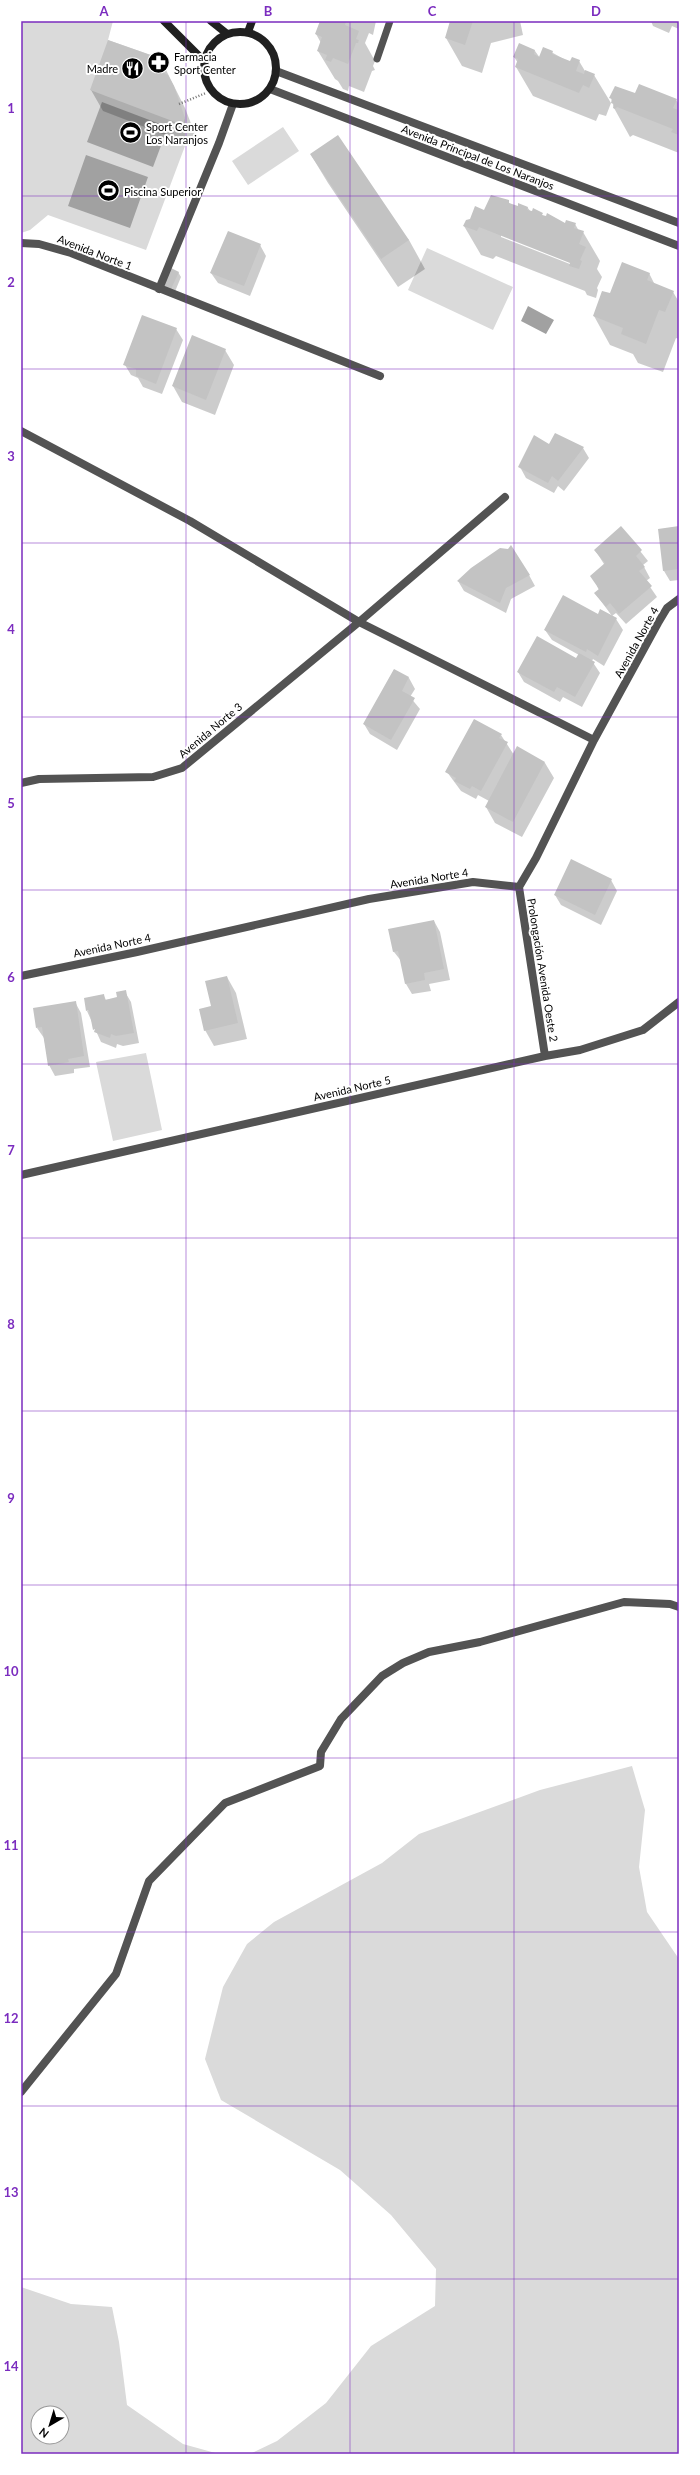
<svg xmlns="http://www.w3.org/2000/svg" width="700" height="2475" font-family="Lato,sans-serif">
  <rect width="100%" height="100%" fill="#fff"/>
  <path fill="#dadada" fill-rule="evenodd" d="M21 21H113L108 40 162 59 157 70 185 118V146L146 250 48 215 30 230 21 233Z
    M283 127 299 151 248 185 232 161Z
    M427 248 513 287 493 330 408 290Z
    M146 1053 162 1130 113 1141 96 1062Z
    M632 1766 645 1810 639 1867 647 1912 679 1959V2454H250L277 2441 326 2403 371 2346 435 2306 436 2269 391 2215 340 2170 221 2100 205 2059 223 1987 247 1944 274 1922 382 1863 419 1834 540 1790Z
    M21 2287 71 2304 112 2307 119 2342 127 2405 183 2444 219 2454H21ZM38 2413H62V2437H38Z"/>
  <path fill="#a1a1a1" d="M102 102 168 127 153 167 87 142Z
    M86 155 148 177 130 228 68 206Z
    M528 306 554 320 546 334 521 321Z"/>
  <path fill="#0003" fill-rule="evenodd" d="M328 21H376L373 35 369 33 365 43 375 61 373 66 375 70 372 71 364 92 349 86 348 91 343 89 338 81 335 79 318 51 321 43 316 34Z
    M451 21H520L523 35 491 43 482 73 462 66 446 38Z
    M651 21H679V29L672 26 669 33 653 26Z
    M544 48 571 63 579 61 585 71 594 75 611 103 606 116 599 114 596 121 533 96 516 67 518 63 514 57 535 51 540 58Z
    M161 60 185 108 197 139 194 146 103 111 91 90Z
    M636 95 676 100 679 104V153L633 135 630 137 614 108 611 98Z
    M311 155 409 240 425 269 398 287 328 183Z
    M500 198 518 208 527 207 532 213 534 210 545 217 565 225 575 224 579 231 583 232 600 261 597 269 602 277 597 288 598 290 596 298 587 295 585 291 496 256 493 259 481 255 464 226ZM501 235 575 264V266L501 237Z
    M260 245 266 256 250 296 218 283 211 273Z
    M178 272 181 277 174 294 167 291Z
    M649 273 655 285 673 292 679 302V339L676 338 663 372 638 363 633 354 610 345 594 316 610 295Z
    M176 329 183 340 162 394 143 387 138 378 131 375 125 365Z
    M225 350 234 365 215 415 182 402 173 386Z
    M549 445 583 448 589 458 564 491 558 486 554 493 526 478 520 467Z
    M621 527 648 561 643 565 650 578 646 581 657 597 626 624 616 613 612 616 595 593 599 590 597 586 604 564 595 550Z
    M679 527V580L670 581 664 571Z
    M529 575 535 586 511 599 506 613 464 591 458 581Z
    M601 611 616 619 623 630 604 666 593 659 592 661 600 673 582 707 563 697 560 702 524 682 518 672 577 660 579 655 552 640 545 630 599 615Z
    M394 670 409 678 415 689 410 697 420 709 397 750 370 734 364 724Z
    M501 735 514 755 545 763 554 778 522 837 495 823 486 807 489 801 478 795 476 799 461 791 447 772Z
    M611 880 617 891 601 925 561 905 555 895Z
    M434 921 440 932 450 980 429 984 431 991 412 994 406 984 402 962 394 952 389 930Z
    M227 977 236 993 247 1039 214 1046 205 1030 212 1007Z
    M125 992 131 1002 139 1043 123 1046 117 1044 116 1048 101 1042 87 1011 104 996 106 1000 118 998Z
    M75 1002 81 1013 90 1067 74 1069V1073L55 1076 49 1065 44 1038 37 1028Z"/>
  <path fill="#c3c3c3" d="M320 21H346L345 25 359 31 356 39 359 40 358 43H356L348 64 333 58 331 62 325 60 327 55 317 51 322 37 315 34Z
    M450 21H473L465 45 445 38Z
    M108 40 162 59 157 70 168 75 174 86 185 118 183 125 90 90Z
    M519 43 535 50 534 54 539 57 543 47 553 51 552 54 570 61 572 57 580 60 576 71 584 74 585 70 595 74 589 88 583 85 579 93 515 67 518 59 513 57Z
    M639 84 677 99 673 108 679 110V135L671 132 673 129 617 107 615 109 613 108 614 104 611 103 612 99 609 98 615 86 635 93Z
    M338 135 409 240 381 259 310 154Z
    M491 195 509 200V203L518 206V203L528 207 527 210 532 211 533 208 543 213 542 215 546 216 547 213 565 223 566 220 576 223 574 228 584 231 579 244 586 247 580 260 582 261 579 269 569 266 570 263 479 227 477 231 463 226 466 220 470 219 475 206 484 210Z
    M228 231 261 244 244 286 210 273Z
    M622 262 650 273 647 280 674 291 665 312 659 310 646 344 621 334 623 328 593 316 602 291 610 293Z
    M171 268 179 272 171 289 163 286Z
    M142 315 177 328 156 384 136 376V369L123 365Z
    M192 335 226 349 206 400 172 386Z
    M555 433 584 447 558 481 552 476 548 483 518 467 534 435 549 444Z
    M621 526 642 550 636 556 645 567 639 571 652 586 619 614 610 603 606 607 594 593 599 589 590 576 605 563 594 550Z
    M679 526V569L663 571 658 529Z
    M511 545 530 575 506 588 500 603 457 581 471 568 500 548 508 549Z
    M563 595 598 614 600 609 617 618 598 656 587 649 586 652 544 630Z
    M537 636 576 658 579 653 595 662 575 697 557 687 554 692 517 672Z
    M394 669 409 677 402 691 415 698 391 740 363 724Z
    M474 719 502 734 499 738 508 742 481 791 472 786 470 789 454 781 456 778 445 772Z
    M517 746 545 762 513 822 485 807Z
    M571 859 612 879 595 915 554 895Z
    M434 920 444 969 424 973 425 980 405 984 398 951 393 952 388 929Z
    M227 976 238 1023 204 1031 199 1009 211 1006 205 981Z
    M126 990 134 1033 116 1036 111 1034 110 1038 94 1032 95 1029 93 1030 89 1010 86 1011 84 998 104 994 105 1000 117 997 116 992Z
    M76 1001 84 1056 68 1059 69 1062 48 1066 42 1027 36 1028 33 1008Z"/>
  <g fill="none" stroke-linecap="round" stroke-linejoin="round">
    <path stroke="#757575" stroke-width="2.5" stroke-dasharray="1 2" stroke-linecap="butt" d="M179 104 206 93"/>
    <path stroke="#535353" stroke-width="7" d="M377 59 390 21"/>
    <path stroke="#535353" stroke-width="8" d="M276 71 679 223
      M270 89 679 246
      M21 243 39 244 71 253 380 376
      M159 289 219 143 233 104
      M21 431 190 521 359 622 594 740
      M21 783 39 779 153 777 182 768 359 622 505 497
      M519 887 545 1056
      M21 976 137 952 369 899 473 882 519 887 536 858 594 740 658 623 667 608 679 599
      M21 1175 545 1056 580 1050 643 1030 679 1002
      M21 2092 116 1974 149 1881 225 1803 320 1766 321 1752 341 1719 382 1676 403 1663 429 1652 480 1642 624 1602 670 1604 679 1607"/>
    <path stroke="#202020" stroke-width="8" d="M164 21 204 61
      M211 21 226 33
      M204 68a36 36 0 1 1 72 0a36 36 0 1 1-72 0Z
      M248 32 252 21"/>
  </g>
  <path fill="none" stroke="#7b2cbf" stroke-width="1" stroke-opacity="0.55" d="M186 21V2454M350 21V2454M514 21V2454M21 196H679M21 369H679M21 543H679M21 717H679M21 890H679M21 1064H679M21 1238H679M21 1411H679M21 1585H679M21 1758H679M21 1932H679M21 2106H679M21 2279H679"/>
  <defs>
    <symbol id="pharmacy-disc" viewBox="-11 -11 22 22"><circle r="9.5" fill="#000" stroke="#fff"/><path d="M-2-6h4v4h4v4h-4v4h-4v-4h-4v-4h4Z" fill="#fff"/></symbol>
    <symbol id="restaurant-disc" viewBox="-11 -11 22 22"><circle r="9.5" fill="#000" stroke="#fff"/><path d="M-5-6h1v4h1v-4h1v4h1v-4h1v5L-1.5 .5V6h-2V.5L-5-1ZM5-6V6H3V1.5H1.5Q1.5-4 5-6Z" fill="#fff"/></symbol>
    <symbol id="stadium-disc" viewBox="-11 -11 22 22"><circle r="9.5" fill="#000" stroke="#fff"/><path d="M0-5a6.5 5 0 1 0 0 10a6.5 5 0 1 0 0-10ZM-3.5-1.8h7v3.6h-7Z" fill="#fff"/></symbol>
  </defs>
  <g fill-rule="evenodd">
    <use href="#pharmacy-disc" x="146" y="50" width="25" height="25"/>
    <use href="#restaurant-disc" x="120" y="56" width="25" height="25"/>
    <use href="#stadium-disc" x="118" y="120" width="25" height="25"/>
    <use href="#stadium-disc" x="96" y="178" width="25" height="25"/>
  </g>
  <g text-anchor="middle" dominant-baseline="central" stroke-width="4" stroke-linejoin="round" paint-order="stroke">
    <g font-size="11" fill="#000" stroke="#fff" text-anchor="start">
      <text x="174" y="56">Farmacia<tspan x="174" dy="13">Sport Center</tspan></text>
      <text x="118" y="68" text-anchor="end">Madre</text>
      <text x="146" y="126">Sport Center<tspan x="146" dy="13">Los Naranjos</tspan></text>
      <text x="124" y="191">Piscina Superior</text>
    </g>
    <g font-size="11" fill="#000" stroke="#fff">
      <text transform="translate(478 157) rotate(21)">Avenida Principal de Los Naranjos</text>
      <text transform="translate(95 252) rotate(21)">Avenida Norte 1</text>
      <text transform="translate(636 642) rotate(-61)">Avenida Norte 4</text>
      <text transform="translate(210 730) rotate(-40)">Avenida Norte 3</text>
      <text transform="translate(429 878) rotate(-9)">Avenida Norte 4</text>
      <text transform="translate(112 945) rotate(-12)">Avenida Norte 4</text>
      <text transform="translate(543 970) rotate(81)">Prolongación Avenida Oeste 2</text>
      <text transform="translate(352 1088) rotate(-13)">Avenida Norte 5</text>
    </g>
  </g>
  <rect width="700" height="2475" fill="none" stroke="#ffffff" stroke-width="44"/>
  <g transform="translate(50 2425) rotate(218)"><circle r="19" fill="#ffffff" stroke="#999999"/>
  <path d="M0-3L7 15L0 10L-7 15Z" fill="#000000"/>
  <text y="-6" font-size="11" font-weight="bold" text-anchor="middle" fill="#000000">N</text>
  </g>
  <rect x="22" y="22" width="656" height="2431" fill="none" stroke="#7b2cbf" stroke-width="1.5"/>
  <g font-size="13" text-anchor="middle" font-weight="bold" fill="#7b2cbf">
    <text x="104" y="16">A</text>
    <text x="268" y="16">B</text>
    <text x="432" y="16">C</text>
    <text x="596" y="16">D</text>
    <text x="11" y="113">1</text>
    <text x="11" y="287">2</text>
    <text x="11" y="461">3</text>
    <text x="11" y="634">4</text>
    <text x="11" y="808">5</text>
    <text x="11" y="982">6</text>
    <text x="11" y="1155">7</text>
    <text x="11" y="1329">8</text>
    <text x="11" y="1503">9</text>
    <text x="11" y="1676">10</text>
    <text x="11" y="1850">11</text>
    <text x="11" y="2023">12</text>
    <text x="11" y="2197">13</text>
    <text x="11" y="2371">14</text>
  </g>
</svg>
